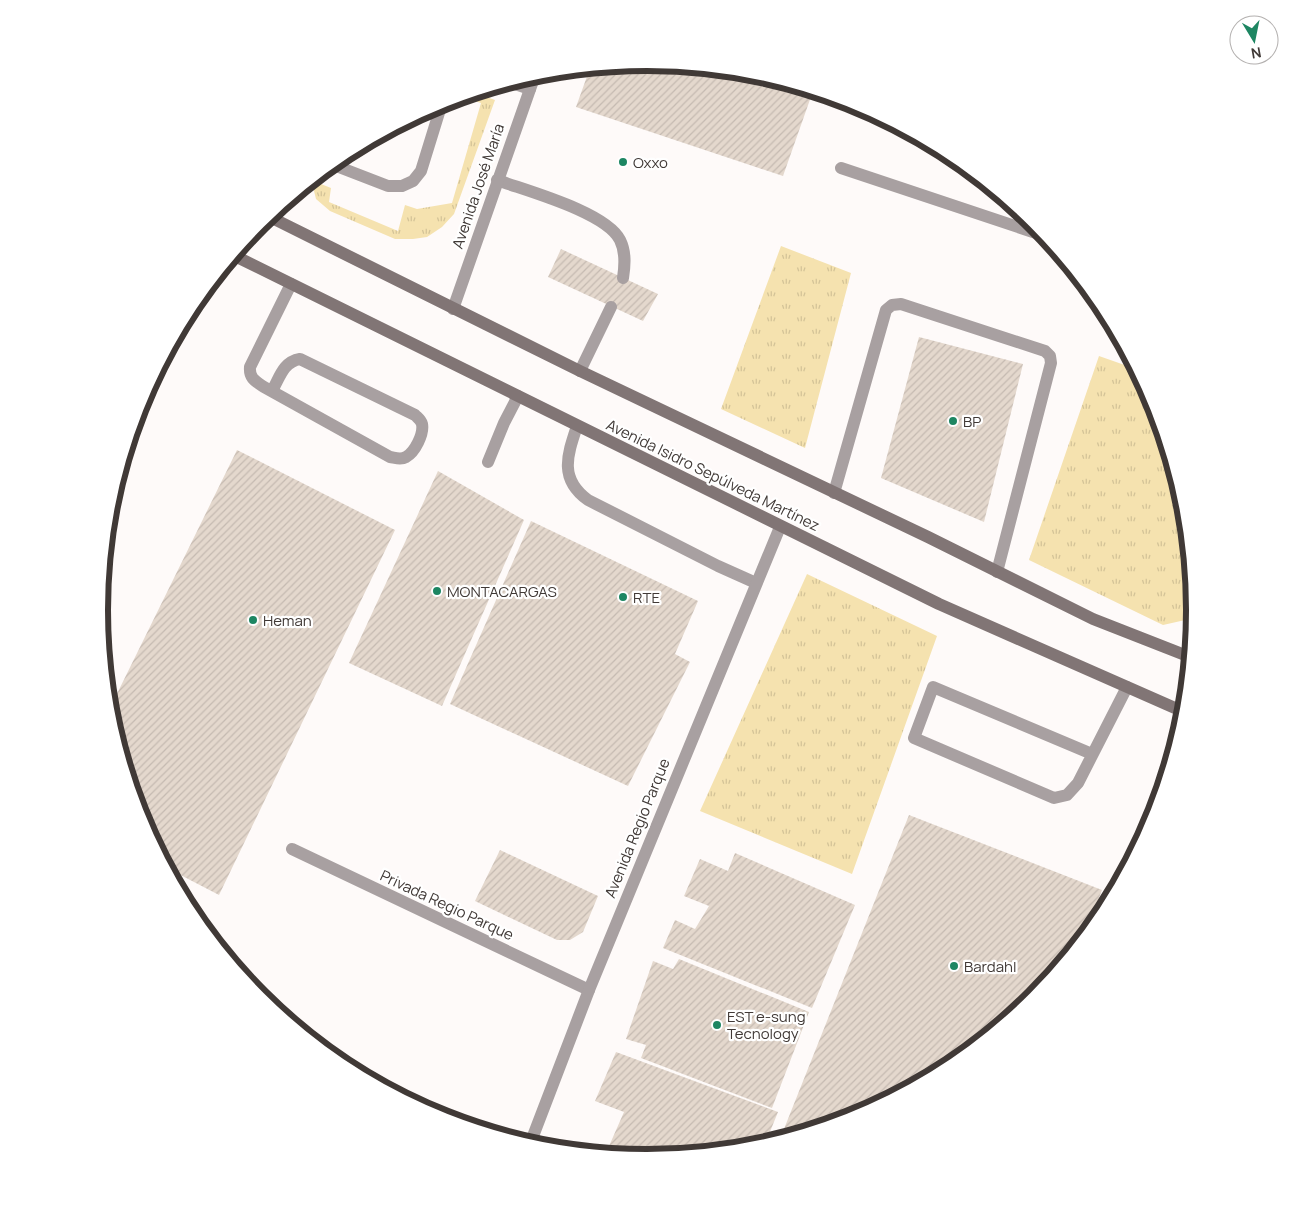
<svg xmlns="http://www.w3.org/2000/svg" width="1294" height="1220" font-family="Manrope,sans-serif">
  <defs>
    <pattern id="grass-tufts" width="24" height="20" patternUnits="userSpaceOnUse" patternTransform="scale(1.25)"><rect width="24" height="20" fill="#f5e2af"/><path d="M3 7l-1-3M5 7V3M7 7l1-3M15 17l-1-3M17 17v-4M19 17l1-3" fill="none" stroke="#d3c397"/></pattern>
    <pattern id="building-hatch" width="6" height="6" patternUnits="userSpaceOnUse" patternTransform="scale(1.25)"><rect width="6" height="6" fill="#e4d8cd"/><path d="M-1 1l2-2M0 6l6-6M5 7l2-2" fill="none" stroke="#c5bab1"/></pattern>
  </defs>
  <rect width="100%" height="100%" fill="#fefaf9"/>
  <path fill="url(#grass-tufts)" d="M475 93 495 100 454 214 442 227 427 237 413 239H395L330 211 316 199 314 191 316 182 331 188 329 202 398 231 405 205 417 209 452 203 481 103 465 98 466 95Z
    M781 246 851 273 805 448 721 409Z
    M1099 356 1136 369 1153 401 1184 503 1194 610V618L1163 625 1029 560Z
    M807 574 937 636 852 874 700 811Z"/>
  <path fill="url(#building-hatch)" d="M647 63 754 73 813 91 783 176 576 107 590 68Z
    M561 249 658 294 643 321 548 277Z
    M919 337 1023 364 984 522 881 478Z
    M237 450 395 530 219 895 167 868 141 819 109 710Z
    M438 471 524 520 442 706 349 663Z
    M531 521 698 601 675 654 690 662 628 786 450 704Z
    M909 815 1102 890 1085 935 1034 997 951 1065 856 1116 780 1139Z
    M500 850 598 896 583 932 570 940H557L475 901Z
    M735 853 855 905 812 1008 663 948 675 920 695 929 709 906 684 896 700 859 728 871Z
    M679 959 809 1012 772 1108 641 1058 646 1045 626 1039 653 961 673 969Z
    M616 1052 778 1112 765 1144 754 1147 647 1157 606 1153 624 1112 595 1101Z"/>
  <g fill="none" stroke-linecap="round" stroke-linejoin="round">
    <path stroke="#a8a0a1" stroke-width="12" d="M509 82 530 89
      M331 164 388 186H402L413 181 421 171 442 103
      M497 180C527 191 606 212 620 240 626 252 625 265 623 278
      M580 371 611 307
      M272 391C280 377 283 362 300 359L415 415C418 418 421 420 422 424 424 434 415 452 406 457 401 460 396 458 390 457L264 387C255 381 249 378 250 367L291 284
      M577 426C567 456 559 479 588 500L718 566 756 583
      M488 462 504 423 518 396
      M834 493 886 310 892 305 901 304 1045 351 1050 356 1051 363 997 572
      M1092 754 933 687 914 738 1054 798 1067 795 1078 783 1127 687
      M292 849 589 990"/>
    <path stroke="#a8a0a1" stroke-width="12" d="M841 168 1045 236
      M453 309 535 75
      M141 402 147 389
      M530 1144 589 990 780 527"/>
    <path stroke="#817575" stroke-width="12" d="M268 216 580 371 928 537 1093 619 1190 657
      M233 255 939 604 1184 712"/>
  </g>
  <g fill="#1d8662" stroke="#fff" stroke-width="2">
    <circle cx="623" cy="162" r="5"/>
    <circle cx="953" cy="421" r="5"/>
    <circle cx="437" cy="591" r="5"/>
    <circle cx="623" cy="597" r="5"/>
    <circle cx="253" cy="620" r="5"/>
    <circle cx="954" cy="966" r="5"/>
    <circle cx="717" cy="1025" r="5"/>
  </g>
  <g text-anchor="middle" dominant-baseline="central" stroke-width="4.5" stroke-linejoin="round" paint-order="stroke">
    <g font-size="15" fill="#403936" stroke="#fff" text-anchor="start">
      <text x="633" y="162">Oxxo</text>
      <text x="963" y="421">BP</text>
      <text x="447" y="591">MONTACARGAS</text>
      <text x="633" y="597">RTE</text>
      <text x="263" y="620">Heman</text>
      <text x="964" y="966">Bardahl</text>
      <text x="727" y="1016">EST e-sung<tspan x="727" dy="17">Tecnology</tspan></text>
    </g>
    <g font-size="15" fill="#403936" stroke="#fff">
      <text transform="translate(478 186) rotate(-71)">Avenida José María</text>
      <text transform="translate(713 475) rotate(26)">Avenida Isidro Sepúlveda Martínez</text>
      <text transform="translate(637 828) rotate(-68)">Avenida Regio Parque</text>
      <text transform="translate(447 905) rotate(25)">Privada Regio Parque</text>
    </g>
  </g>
  <path d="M0 0H1294V1220H0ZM108 610a539 539 0 1 1 1078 0a539 539 0 1 1-1078 0Z" fill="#fff" fill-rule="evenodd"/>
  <path fill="none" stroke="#403936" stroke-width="6" d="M108 610a539 539 0 1 1 1078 0a539 539 0 1 1-1078 0Z"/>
  <g transform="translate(1254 40) rotate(170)"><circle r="24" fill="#ffffff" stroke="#b3b0af"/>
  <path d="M0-4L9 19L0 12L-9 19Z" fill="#1d8662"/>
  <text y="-8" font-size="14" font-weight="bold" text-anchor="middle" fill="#403936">N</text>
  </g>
</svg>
